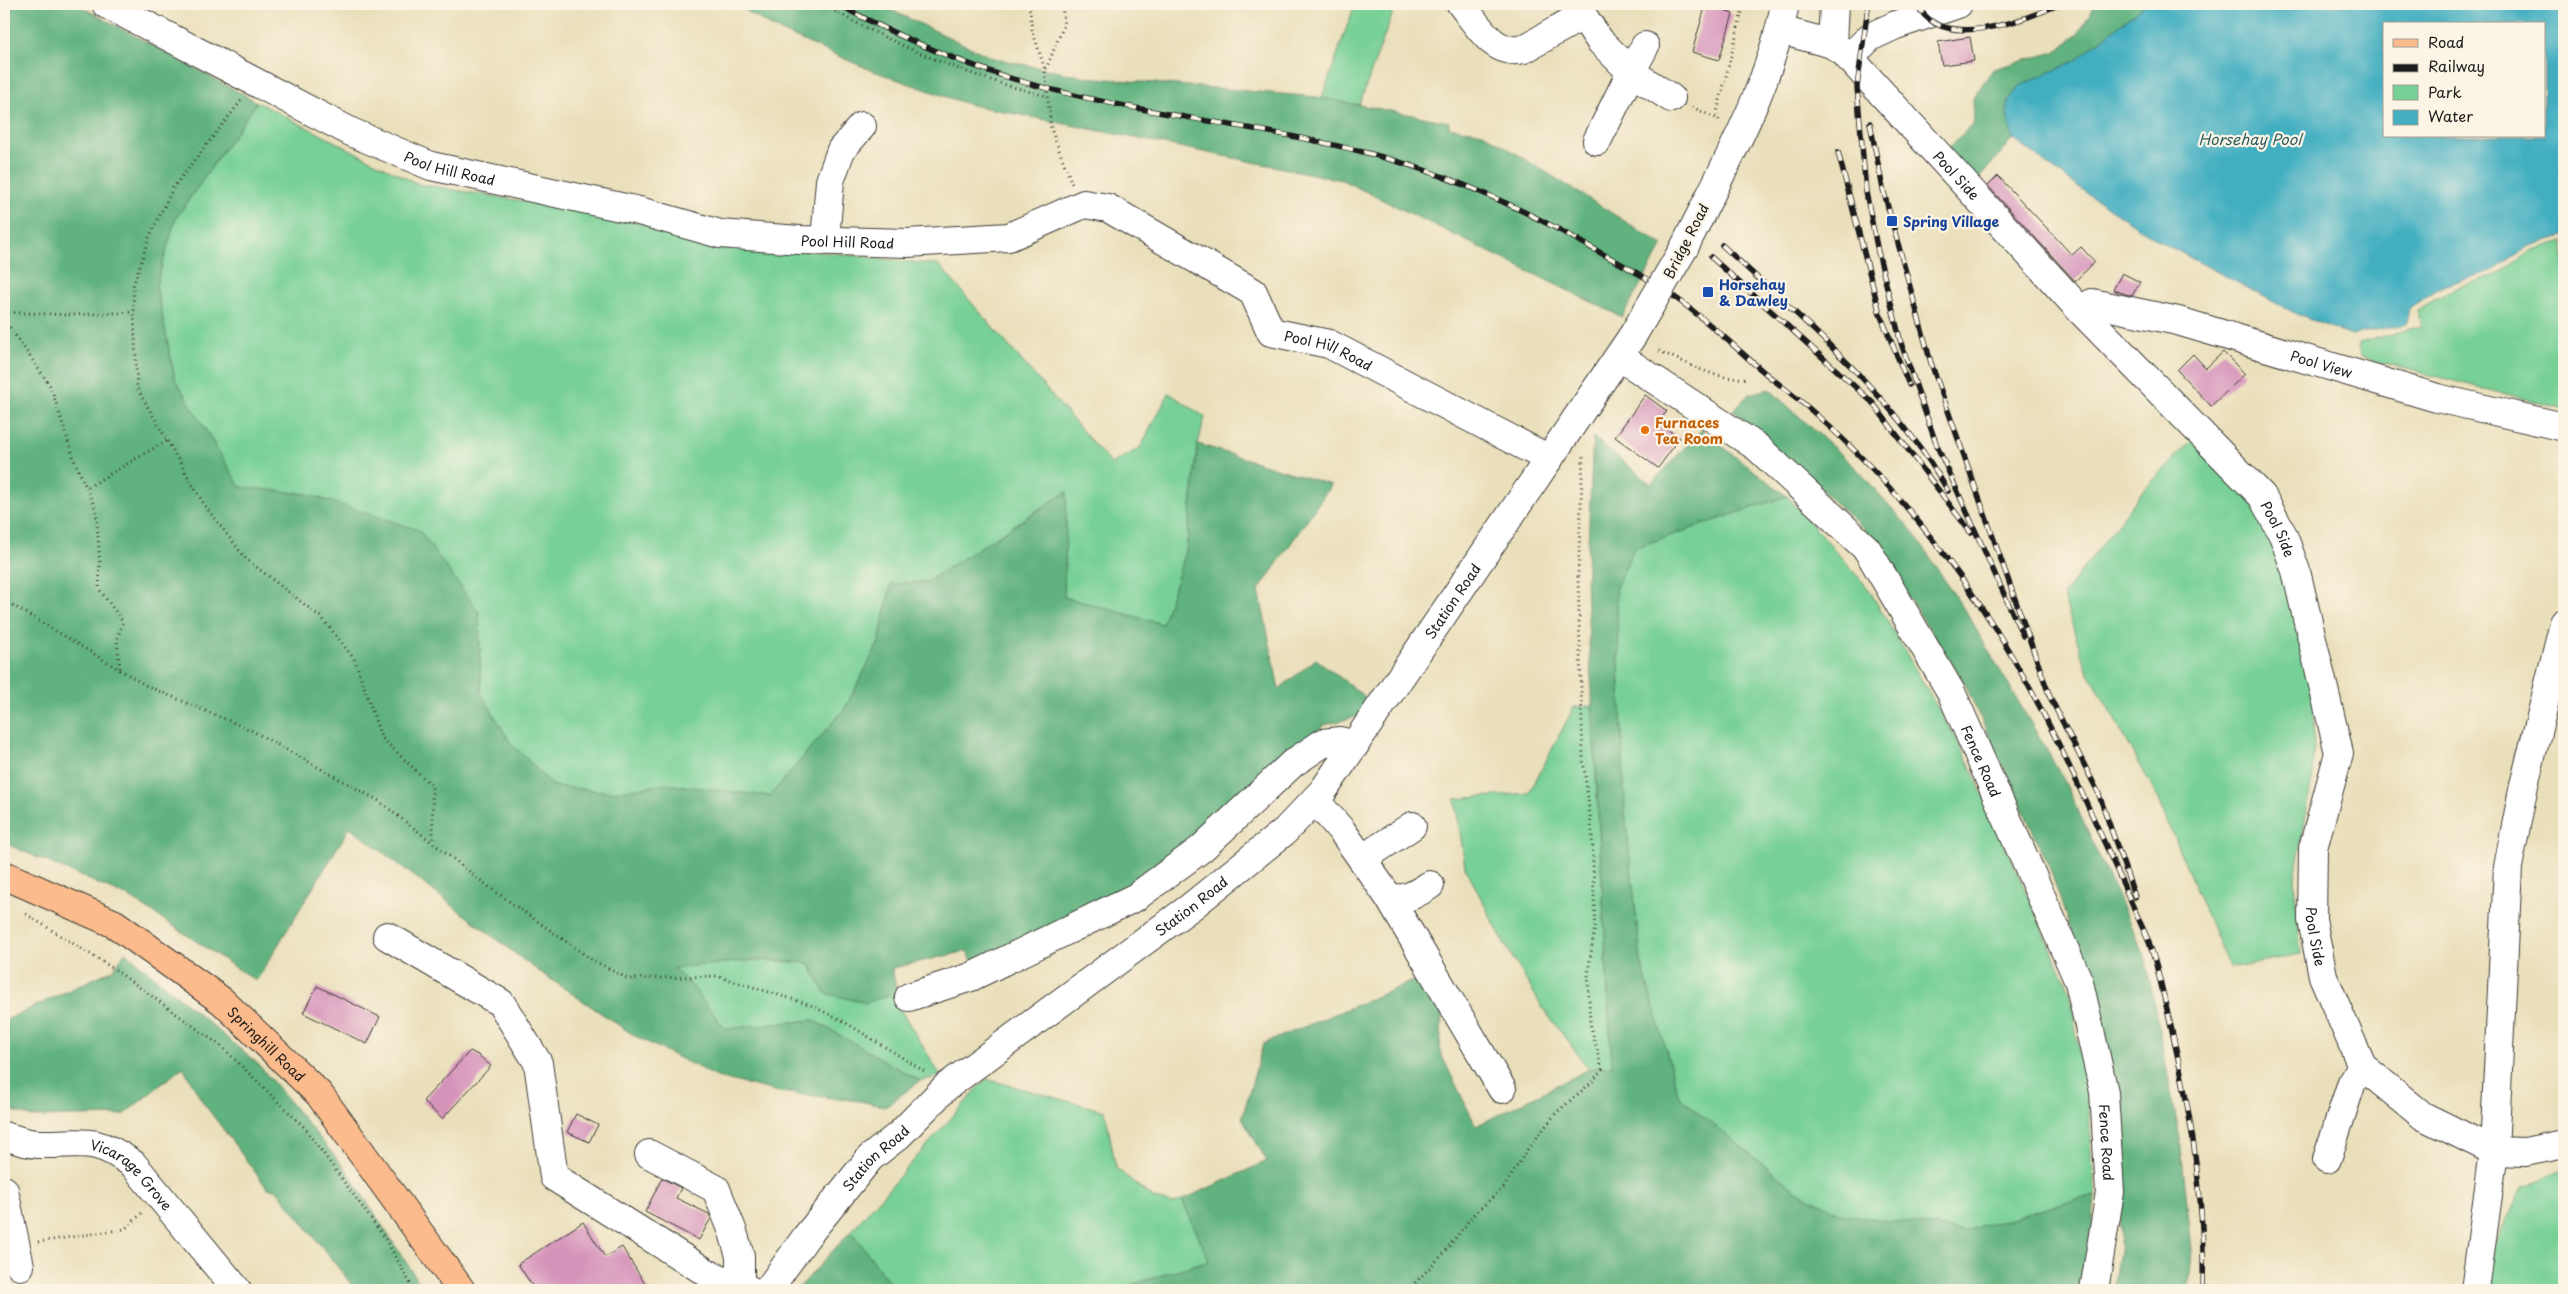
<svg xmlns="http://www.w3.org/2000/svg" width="2568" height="1294" font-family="'Playpen Sans',sans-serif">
  <rect width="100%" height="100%" fill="#fcf5e5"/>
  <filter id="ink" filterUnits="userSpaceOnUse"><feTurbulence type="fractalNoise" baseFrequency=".02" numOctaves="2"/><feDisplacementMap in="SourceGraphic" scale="10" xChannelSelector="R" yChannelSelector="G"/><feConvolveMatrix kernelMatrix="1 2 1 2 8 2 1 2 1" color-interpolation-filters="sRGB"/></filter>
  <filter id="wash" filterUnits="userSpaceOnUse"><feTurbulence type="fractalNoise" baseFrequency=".0096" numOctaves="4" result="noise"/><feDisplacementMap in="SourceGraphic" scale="20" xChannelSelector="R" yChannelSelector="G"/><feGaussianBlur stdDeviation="1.12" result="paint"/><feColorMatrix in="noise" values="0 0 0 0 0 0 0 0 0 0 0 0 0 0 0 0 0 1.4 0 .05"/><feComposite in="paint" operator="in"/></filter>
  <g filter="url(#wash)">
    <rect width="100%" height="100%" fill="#eadfbb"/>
    <path fill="#77d096" stroke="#4a7659" d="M1355 4H1383L1395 7 1359 105 1322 98Z
      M257 102 418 184 583 211 722 241 939 265 1111 464 1140 448 1169 393 1205 417 1198 444 1186 552 1162 624 1064 597 1066 492 926 582 891 584 879 642 846 707 770 796 665 784 612 792 553 786 510 742 481 693 479 612 307 494 240 487 175 379 156 285 176 218Z
      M2564 241V409L2360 357 2359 343 2421 326 2417 310 2455 288 2499 274 2532 250Z
      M2195 437 2254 504 2280 557 2315 697 2313 774 2294 883 2301 954 2229 968 2153 788 2085 666 2063 595 2142 492Z
      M1787 496 1868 588 1964 753 2070 991 2089 1113 2095 1195 1965 1231 1841 1214 1796 1191 1679 1097 1641 962 1625 811 1616 587 1634 548Z
      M1592 706 1612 1066 1589 1069 1542 1007 1504 943 1465 867 1455 799 1529 793 1574 707Z
      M756 960 809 963 825 993H897L900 1009 941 1076 920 1081 813 1020 725 1029 692 986 672 968Z
      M986 1079 1105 1111 1116 1168 1153 1198 1173 1204 1182 1200 1210 1260 1115 1290H895L851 1231Z
      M2564 1169V1290H2487L2493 1247 2523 1187Z"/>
    <path fill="#61b27f" stroke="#3e674e" d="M4 4H76L257 102 176 218 156 285 175 379 240 487 307 494 419 530 479 612 481 693 510 742 553 786 612 792 665 784 770 796 846 707 879 642 891 584 926 582 1067 492 1064 597 1162 624 1186 552 1198 444 1331 485 1259 590 1279 689 1316 659 1372 702 1359 716 1324 725 1201 836 1109 904 987 956 972 961 967 951 892 968 897 993 865 1003 825 993 809 963 756 960 673 968 692 986 725 1029 813 1020 920 1081 885 1107 860 1101 779 1092 717 1077 635 1036 534 968 350 827 256 981 131 898 4 843Z
      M736 4H878L993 58 1084 77 1317 97 1449 122V127L1483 133 1663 245 1622 317 1342 180 967 104 873 71 773 28Z
      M2096 4H2146L2075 61 2020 86 2009 100 2007 114 2013 139 1975 183 1946 150 1974 123 1973 98 1993 69 2055 52 2078 34Z
      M1769 389 1857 469 1913 532 1967 614 2062 776 2145 956 2180 1139 2192 1249 2189 1290H2113L2121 1236 2119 1116 2106 1035 2049 866 1963 680 1863 528 1733 410 1749 394Z
      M1701 430 1787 496 1634 548 1616 587 1625 811 1641 962 1679 1097 1796 1191 1841 1214 1965 1231 2095 1195 2090 1255 2083 1290H1115L1209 1260 1182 1200 1267 1161 1242 1118 1263 1044 1423 977 1442 1013 1440 1052 1476 1126 1589 1069 1612 1066 1586 585 1593 437 1651 484Z
      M125 952 258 1064 347 1171 424 1290H356L276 1189 267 1188 202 1101 183 1067 123 1115 32 1117 4 1108V1021L114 969Z
      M851 1231 895 1290H797Z"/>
    <path fill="#43afc1" stroke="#30666e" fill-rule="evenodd" d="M2146 4H2564V160L2560 168 2564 190V236L2529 246 2492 271 2443 286 2409 308 2406 324 2351 335 2300 316 2157 240 2082 190 2013 139 2007 114 2009 100 2020 86 2075 61ZM2384 24H2544V136H2384Z"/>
    <g id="blocks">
      <path fill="#d593ba" d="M1706 4H1729L1727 12 1733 14 1719 60 1692 52Z
        M1970 37 1974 61 1942 65 1938 42Z
        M1998 176 2072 255 2081 247 2095 262 2075 281 1988 186Z
        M2122 273 2140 282 2132 296 2113 290Z
        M2223 352 2245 374 2211 406 2177 370 2193 354 2206 368Z
        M1645 395 1667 411 1658 423 1680 438 1658 468 1615 437Z
        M317 986 380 1017 367 1044 303 1013Z
        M470 1051 478 1055 491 1066 442 1119 423 1101Z
        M576 1114 598 1125 589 1142 567 1132Z
        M662 1178 681 1188 676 1198 709 1214 711 1218 699 1240 645 1212Z
        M583 1222 605 1257 622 1247 649 1290H535L518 1264Z"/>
    </g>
  </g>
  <g filter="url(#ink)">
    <use href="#blocks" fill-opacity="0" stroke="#3b3934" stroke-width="1"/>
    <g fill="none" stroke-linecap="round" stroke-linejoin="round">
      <defs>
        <g id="minor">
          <path id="s1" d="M106 4 351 132 431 166 639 211 720 234 800 240 907 243 1009 237 1084 204 1108 208 1253 292 1271 332 1329 344 1549 459"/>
          <path d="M1461 4C1478 25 1494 57 1524 49L1582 16"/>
          <path d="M1575 4 1600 41 1631 72 1597 141"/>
          <path id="s2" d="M1780 30 1832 44 1845 53 2082 312 2262 496 2283 535 2296 571 2339 753 2313 848 2312 920 2323 976 2362 1066 2423 1116 2494 1151 2525 1152 2564 1144"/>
          <path d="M1832 44 1834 4"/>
          <path d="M1645 46 1631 72 1671 98"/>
          <path d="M1849 58 1870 37 1896 25 1958 4"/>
          <path d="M825 240 830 181 841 150 862 126"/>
          <path d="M1684 248C1722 170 1769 90 1785 4"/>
          <path id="s3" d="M2082 312 2092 303 2178 321 2437 398 2564 427"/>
          <path id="s4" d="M1620 357 1757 447 1867 549 1951 692 2079 982 2104 1092 2110 1192 2094 1290"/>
          <path d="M1315 800 1342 831 1388 896C1403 903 1417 893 1430 885"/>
          <path d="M1362 859 1412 826"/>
          <path d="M1388 896 1502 1089"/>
          <path d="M387 936 501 1003 538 1063 554 1177 709 1274 750 1290"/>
          <path d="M909 997 971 977 1136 897 1201 849 1293 763 1323 743 1340 741 1355 745"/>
          <path id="s5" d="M4 1136C15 1139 27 1144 38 1144 83 1145 93 1135 133 1164L237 1290"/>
          <path d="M649 1154 716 1189 733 1232 740 1256V1285"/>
          <path d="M2327 1159 2352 1082 2362 1066"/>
          <path d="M4 1190 20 1266"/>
          <path id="s6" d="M768 1290 806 1237 870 1158 899 1135 946 1087 1192 906 1285 831 1323 791 1633 335"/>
          <path d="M2475 1290 2494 1151 2508 867 2524 785 2564 623"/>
        </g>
        <g id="major">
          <path id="s7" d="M4 875 115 924 222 1001 319 1094 461 1290"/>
        </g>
      </defs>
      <use href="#minor" stroke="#3b3934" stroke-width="30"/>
      <use href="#major" stroke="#3b3934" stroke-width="30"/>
      <path stroke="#3b3934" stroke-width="3" stroke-dasharray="1 4" stroke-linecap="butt" d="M822 4C892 44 968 77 1047 96
        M1029 4 1032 29 1045 70 1051 129 1072 184
        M1063 7 1071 4
        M1046 69 1064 25 1062 4
        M241 101 173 188 150 235 133 286 137 388 205 506 246 559 322 618 355 660 381 737 432 786 433 842
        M1692 107 1718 119
        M1719 120 1717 112 1744 4
        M4 312 72 315 134 312
        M4 319 51 387 75 462 96 510 100 564 99 589 123 622 117 639 120 668
        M1659 351C1686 362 1716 381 1746 378
        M88 487 168 440
        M4 600 147 686 253 731 379 801 493 890 591 959 628 979 717 976 808 1004 843 1021 927 1073
        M26 914 114 969 221 1046 304 1127 385 1238 414 1290
        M38 1242 125 1229 142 1213
        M1408 1290 1444 1253 1473 1215 1504 1187 1527 1150 1556 1113 1592 1082 1602 1069 1590 1023 1588 975 1595 925 1592 832 1583 759 1578 577 1583 454"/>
      <use href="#minor" stroke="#fff" stroke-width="28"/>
      <use href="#major" stroke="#fbbb8c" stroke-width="28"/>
      <defs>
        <path id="rail" d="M837 4C893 34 950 59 1010 78 1128 114 1252 123 1371 154 1452 175 1527 210 1599 252 1627 267 1655 282 1680 301 1710 323 1737 349 1765 373 1781 386 1797 398 1812 411 1877 467 1932 534 1980 605 2050 710 2097 828 2149 942L2156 964C2183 1072 2206 1179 2203 1290
          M1917 4C1940 53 2025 20 2060 4
          M1868 7 1857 87 1866 192 1878 252 1901 343 1937 446 2023 636
          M1870 123 1883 189 1931 363 2050 697 2098 792 2135 897
          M1838 152 1880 314 1909 385
          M1722 245C1803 321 1893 394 1948 491
          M1711 257 1872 402 1971 533"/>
      </defs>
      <use href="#rail" stroke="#1c1c1c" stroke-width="5.5"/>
      <use href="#rail" stroke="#fcf5e5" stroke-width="4" stroke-dasharray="11" stroke-linecap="butt"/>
      <defs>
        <path id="minor-bridge" d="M1633 335 1684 248"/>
      </defs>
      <use href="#minor-bridge" stroke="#3b3934" stroke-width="30" stroke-linecap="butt"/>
      <use href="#minor-bridge" stroke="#fff" stroke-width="28"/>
    </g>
  </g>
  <g fill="#1a4fb4" stroke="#fcf5e5" stroke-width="2">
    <rect x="1886" y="215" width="12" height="12" rx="2.5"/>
    <rect x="1702" y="286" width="12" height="12" rx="2.5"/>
  </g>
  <circle fill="#e8710a" stroke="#fcf5e5" stroke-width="2" cx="1645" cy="430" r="5"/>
  <g text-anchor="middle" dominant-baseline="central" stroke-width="4.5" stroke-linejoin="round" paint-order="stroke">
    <g font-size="14" fill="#1c1c1c" stroke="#fcf5e5">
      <text stroke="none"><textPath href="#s1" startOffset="382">Pool Hill Road</textPath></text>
      <text stroke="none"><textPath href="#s2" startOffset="235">Pool Side</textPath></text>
      <text stroke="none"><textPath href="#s1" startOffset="788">Pool Hill Road</textPath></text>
      <text transform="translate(1686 241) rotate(-63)">Bridge Road</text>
      <text stroke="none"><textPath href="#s1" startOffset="1328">Pool Hill Road</textPath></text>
      <text stroke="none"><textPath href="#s3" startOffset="251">Pool View</textPath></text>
      <text stroke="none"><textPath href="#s2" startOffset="715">Pool Side</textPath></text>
      <text stroke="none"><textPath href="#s6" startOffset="981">Station Road</textPath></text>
      <text stroke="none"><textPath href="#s4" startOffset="555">Fence Road</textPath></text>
      <text stroke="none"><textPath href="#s6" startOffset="576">Station Road</textPath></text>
      <text stroke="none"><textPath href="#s2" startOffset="1135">Pool Side</textPath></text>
      <text stroke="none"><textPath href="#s7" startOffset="315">Springhill Road</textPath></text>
      <text stroke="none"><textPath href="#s4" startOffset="960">Fence Road</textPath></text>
      <text stroke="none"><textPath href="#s6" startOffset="171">Station Road</textPath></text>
      <text stroke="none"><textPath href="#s5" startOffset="140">Vicarage Grove</textPath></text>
    </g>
    <g font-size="14" font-weight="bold" fill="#164399" stroke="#fcf5e5" text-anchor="start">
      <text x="1903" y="221">Spring Village</text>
      <text x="1719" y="284">Horsehay<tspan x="1719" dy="16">&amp; Dawley</tspan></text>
    </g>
    <g font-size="14" font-weight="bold" fill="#c56008" stroke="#fcf5e5" text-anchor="start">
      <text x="1655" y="422">Furnaces<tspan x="1655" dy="16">Tea Room</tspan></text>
    </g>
    <g font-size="15" font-style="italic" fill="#2e5e66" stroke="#fcf5e5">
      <text x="2250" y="138">Horsehay Pool</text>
    </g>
  </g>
  <rect width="2568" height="1294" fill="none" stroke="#fcf5e5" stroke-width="20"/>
  <rect x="2383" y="22" width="162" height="115" fill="#fcf5e5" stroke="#a29e95"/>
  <rect x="2393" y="39" width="25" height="8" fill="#fbbb8c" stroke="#a29e95"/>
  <text x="2428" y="48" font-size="15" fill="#1c1c1c">Road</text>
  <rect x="2393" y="64" width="25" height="8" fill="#1c1c1c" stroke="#a29e95"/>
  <text x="2428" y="72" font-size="15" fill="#1c1c1c">Railway</text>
  <rect x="2393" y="85" width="25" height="15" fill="#77d096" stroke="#a29e95"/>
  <text x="2428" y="98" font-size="15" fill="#1c1c1c">Park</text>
  <rect x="2393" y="110" width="25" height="15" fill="#43afc1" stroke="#a29e95"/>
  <text x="2428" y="122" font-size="15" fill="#1c1c1c">Water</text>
</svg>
